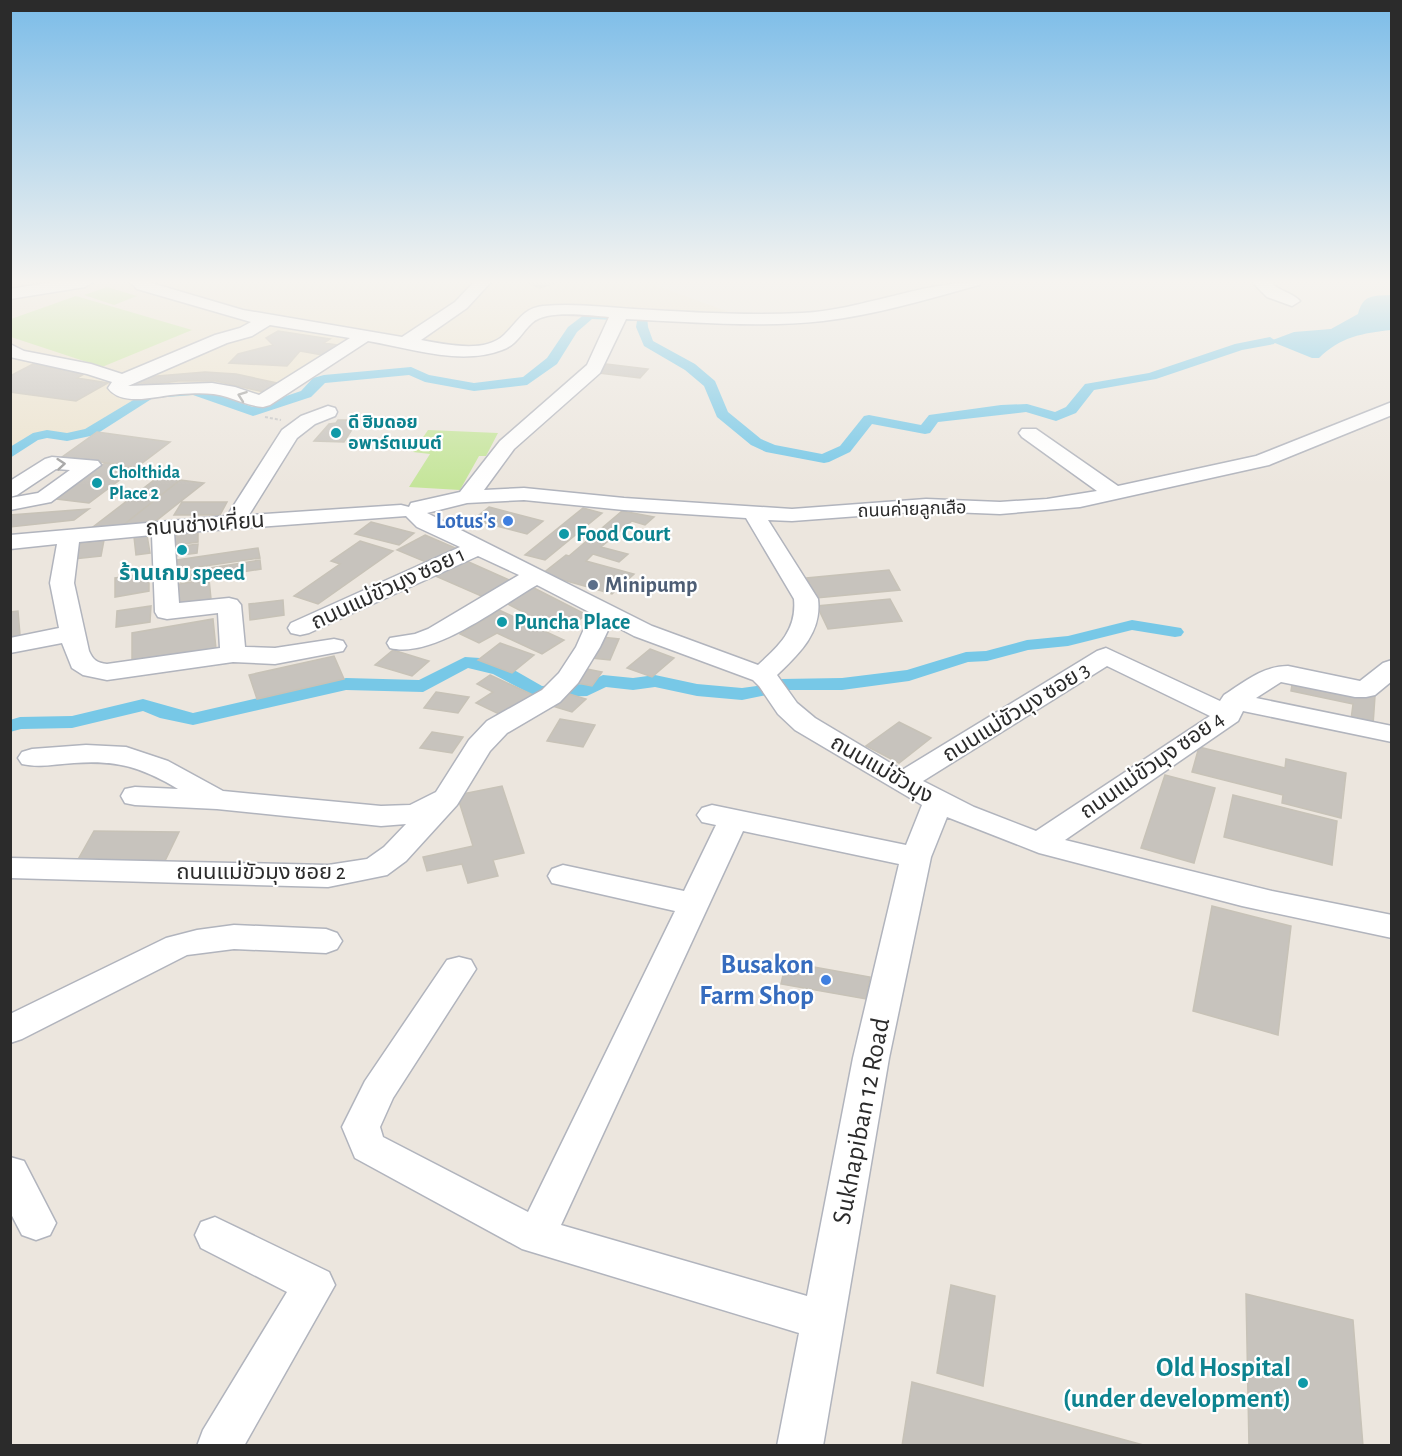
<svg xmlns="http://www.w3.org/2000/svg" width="1402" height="1456" font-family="'Alegreya Sans','Noto Sans Thai',sans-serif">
  <rect width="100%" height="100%" fill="#ece6de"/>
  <path fill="#ece3ce" d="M11 282H647L740 316 539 307 520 319 499 340 467 347 374 333 259 406 219 394 150 398 85 431 24 438 11 448Z"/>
  <path fill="#c5e59a" d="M107 287 137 296 114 305 84 295Z
    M76 296 192 330 102 367 11 337V319Z
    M428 430 498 433 486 456H479L460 490 409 487 430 454 413 452Z"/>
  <path fill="#77c8e7" d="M1391 295V330C1363 333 1340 337 1319 358H1312L1270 341 1294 332 1331 329 1358 314C1363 294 1373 296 1391 295Z"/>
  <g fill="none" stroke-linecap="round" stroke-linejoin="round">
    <path fill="#77c8e7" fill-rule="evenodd" d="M589 311 647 315 648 327 653 341 695 364 715 381 728 412 761 439 775 445 822 454 840 446 864 416 869 415 921 425 929 415 1001 405 1027 404 1055 412 1066 407 1085 384 1149 373 1235 344 1270 337 1276 341 1274 344 1242 350 1156 379 1094 390 1076 413 1056 421 1026 412 938 422 930 433 925 434 872 424 850 452 829 462 824 463 766 452 751 445 717 417 704 386 685 370 644 346 636 327 637 321 592 319 577 332 557 364 527 385 474 391 425 382 409 375 325 383 311 397 253 416 193 395 153 398 95 435 67 441 47 438 38 440 10 458V447L33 433 47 430 67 433 85 429 150 390 194 387 253 407 301 391 313 378 324 375 411 367 429 375 474 383 523 377 547 358 568 327Z
      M1132 620 1175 627 1181 628 1184 632 1181 636 1175 637 1132 630 1068 646 1028 650 987 661 968 662 909 681 842 690H778L776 693 742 700 697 696 655 687 633 690 606 687 587 696 538 698 493 674 468 668 423 692 346 690 193 725 160 718 143 711 72 728 21 729 10 732V720L20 717 72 716 143 699 193 713 346 678 419 680 465 657 480 658 507 666 542 686 584 684 603 675 633 678 655 675 697 684 742 688 772 684 781 679 842 678 907 670 966 652 986 651 1027 640 1068 636Z"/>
  </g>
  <path fill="#c7c3bd" stroke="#c7c2b7" stroke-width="1.5" d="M526 282H557L540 288Z
    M278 331 330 339 324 343 344 346 328 356 300 351 287 366 229 363 238 354 273 345 266 338Z
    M33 364 84 374 77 378 108 383 76 401 10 392V376Z
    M606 364 648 369 640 378 598 373Z
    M205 372 236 374 282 384 264 392 216 381H178L135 387 134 378Z
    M338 420H358L344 442 314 441 329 424 336 423Z
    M97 432 170 442 137 467 62 457Z
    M105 463 137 467 89 503 56 499Z
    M158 477 180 480 122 526 93 527Z
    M180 480 204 483 152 524 122 526Z
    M182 502H227L220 515H174Z
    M489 507 543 521 527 534 473 520Z
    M583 508 602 513 545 560 525 555Z
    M89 509 74 520 10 527V515Z
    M622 511 654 517 645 525 632 521 601 547 628 554 619 562 593 554 586 561 634 574 612 594 542 574 566 555 569 556Z
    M371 522 414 533 399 545 355 534Z
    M198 528V542L169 546 170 532Z
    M147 535 150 553 136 555 134 537Z
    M425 535 460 550 433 565 397 550Z
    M104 540 101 556 74 559 78 543Z
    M360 541 393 551 318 604 294 596 340 564 331 561Z
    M198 544 197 553 166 557 167 548Z
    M258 548 260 558 178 570 177 560Z
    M462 559 516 583 488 599 433 575Z
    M260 560 261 569 180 582 179 573Z
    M889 570 900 590 816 598 807 578Z
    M149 573V591L115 597V578Z
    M209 579 211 599 175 605 173 585Z
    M532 587 587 615 559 631 504 602Z
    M890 599 902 621 828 629 817 606Z
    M283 600 284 615 250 620 249 604Z
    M151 606 150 622 116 627 117 611Z
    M499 610 564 640 542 654 497 633 479 643 460 634Z
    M18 611 20 635 10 637V612Z
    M213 619 216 649 132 663V633Z
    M601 637 619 639 610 660 592 658Z
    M500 643 534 655 512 673 478 660Z
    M650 649 674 658 652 677 627 668Z
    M393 650 429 661 412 676 375 665Z
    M334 656 344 679 257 699 249 675Z
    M587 669 602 672 592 686 577 683Z
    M490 675 533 695 503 716 476 703 493 692 477 684Z
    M1293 679 1375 696 1373 725 1351 720 1353 704 1291 691Z
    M436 692 469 697 458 713 424 708Z
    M566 693 586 699 572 712 552 706Z
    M560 719 595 725 583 747 547 741Z
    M899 722 931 738 899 763 866 746Z
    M432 732 463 737 452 753 420 748Z
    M1199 747 1285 768 1286 759 1346 773 1341 818 1282 803 1283 795 1192 772Z
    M1165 775 1215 788 1194 863 1141 848Z
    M502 786 524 853 493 860 498 876 468 883 462 864 427 871 423 857 473 846 457 795Z
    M1233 795 1337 821 1332 865 1224 837Z
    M94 831 179 832 163 865 76 863Z
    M1212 906 1291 926 1278 1035 1193 1011Z
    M786 962 870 977 866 999 781 984Z
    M951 1285 995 1296 983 1386 937 1373Z
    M1246 1294 1353 1320 1363 1446H1249Z
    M912 1382 1147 1446H902Z"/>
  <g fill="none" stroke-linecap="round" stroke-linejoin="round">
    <defs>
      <path id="minor" d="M52 282H93L85 287 10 299V289Z
        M130 282H148L243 310 402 337 455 302 474 282H491L467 308 421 340C445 344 484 354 504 335 517 323 523 308 543 306 573 303 604 307 634 309 689 312 746 316 802 313 862 310 920 282 981 282L979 285C928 299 875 315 823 321 760 328 689 322 626 319L600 373 514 449 484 490 524 488 624 498 792 509 926 499 1000 502 1047 499 1097 491 1022 437 1019 433 1022 429H1036L1118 486 1256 456 1392 402V415L1269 465 1080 507 1000 514 926 511 792 521 768 520 818 599C822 632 800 653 777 675L797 703 815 718 902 770 1097 651 1106 648 1220 701 1224 695C1244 682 1263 666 1288 666L1360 681 1383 663 1392 660V681L1375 695 1366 697H1355L1281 682 1256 698 1392 726V742L1243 711 1238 721 1065 840 1272 891 1392 915V938L1242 906 1039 853 947 817 931 857 889 1058 823 1446H777L799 1333 522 1249 355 1158 342 1127 365 1081 447 960 459 957 471 960 476 969 393 1098 380 1127 383 1137 528 1212 675 911 552 883 548 876 552 869 563 865 684 891 716 825 702 822 697 815 702 808 712 805 906 845 922 805 795 730 778 714 759 686 753 680 634 636 611 624 600 647 578 683 560 702 507 733 490 751 457 805 406 861 387 875 328 887 10 878V858L328 865 367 859 384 847 406 824 381 826 217 809 135 805 125 803 121 796 125 789 135 787 178 789C141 767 117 760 74 763 57 764 39 768 22 764L18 758 22 752 32 749 86 745 126 747 168 761 223 791 381 806 410 805 436 792 469 740 487 721 542 690 559 673 576 647 591 613 537 585C500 606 433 659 390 648L387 643 390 638 415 634 428 629 519 575 478 556 309 633 300 635 291 633 288 628 291 623 460 547 417 527 406 516 174 533 179 603 229 598 237 600 241 605 245 647 275 648 334 639 343 641 346 646 343 651 275 664 233 662 107 680 83 675 72 668 62 643 10 653V638L59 628 50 583 57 544 10 549V535L227 516 282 430 301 416 328 406 335 408 337 412 335 416 315 424 297 438 249 515 401 505 409 507 411 503 460 492 500 441 587 365 609 317C590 316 547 309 532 323 521 333 517 345 502 350 461 366 409 348 368 341L270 405 263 407C250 406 239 401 227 397 213 392 195 393 180 394 160 395 122 408 108 388L112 382 87 374 10 357V344L24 351 91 364 122 374 215 335 240 328 251 322 137 289ZM270 325 350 338 259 395 235 387 212 383 128 386 227 343 252 336ZM524 500 624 510 746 518 794 599C797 630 779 646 758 665L652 626 427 513 467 503ZM152 535 155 612 158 617 167 619 218 613 220 648 107 664C97 663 93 660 89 651L74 583 79 542ZM1107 666 1210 716 1036 831 974 807 923 781ZM743 831 899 864 853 1058 807 1296 561 1225Z
        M1252 282H1270C1279 291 1293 293 1300 301L1292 306 1267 297Z
        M52 457 98 461 101 465 51 502 10 510V498L38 493 70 470 56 469 17 495 10 497V481L45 459Z
        M234 925 326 929 337 933 342 941 337 949 326 953 234 949 187 955 22 1039 10 1043V1014L166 938 197 930Z
        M10 1157 24 1161 56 1223 50 1235 36 1240 22 1235 10 1212Z
        M215 1217 329 1272 335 1285 244 1446H197L203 1430 287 1292 201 1248 195 1235 201 1222Z"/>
    </defs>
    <use href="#minor" stroke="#b1b4bd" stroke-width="3"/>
    <path stroke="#c4c4c4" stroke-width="2" stroke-dasharray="3 2" stroke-linecap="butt" d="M265 417 281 420"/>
    <use href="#minor" fill="#fff" fill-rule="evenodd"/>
  </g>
  <defs><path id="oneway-chevron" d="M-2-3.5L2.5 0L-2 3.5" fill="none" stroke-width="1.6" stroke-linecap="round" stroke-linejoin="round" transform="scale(1.5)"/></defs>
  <g stroke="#a0a0a0">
    <use href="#oneway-chevron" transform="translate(242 396) rotate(-160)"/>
    <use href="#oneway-chevron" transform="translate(61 464) rotate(-5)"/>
  </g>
  <linearGradient id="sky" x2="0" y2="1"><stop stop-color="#7bbce8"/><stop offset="0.58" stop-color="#f6f4f0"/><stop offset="1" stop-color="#f6f4f0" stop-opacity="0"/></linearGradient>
  <rect width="1402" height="486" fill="url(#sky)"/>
  <g fill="#0f9aa8" stroke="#fff" stroke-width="2">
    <circle cx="336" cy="433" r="6"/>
    <circle cx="97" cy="483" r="6"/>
    <circle cx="564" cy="534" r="6"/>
    <circle cx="182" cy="550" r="6"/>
    <circle cx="502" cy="622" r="6"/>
    <circle cx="1303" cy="1383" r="6"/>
  </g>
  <g fill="#3f7fe0" stroke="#fff" stroke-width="2">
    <circle cx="508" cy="521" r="6"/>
    <circle cx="826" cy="980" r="6"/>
  </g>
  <circle fill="#5c6f8a" stroke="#fff" stroke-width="2" cx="593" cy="585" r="6"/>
  <g text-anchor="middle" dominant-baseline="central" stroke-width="4.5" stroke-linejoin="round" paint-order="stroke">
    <g font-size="18" font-weight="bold" fill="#0d838f" stroke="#fff" text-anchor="start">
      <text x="348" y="423">ดี ฮิมดอย<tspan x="348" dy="21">อพาร์ตเมนต์</tspan></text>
      <text x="109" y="473">Cholthida<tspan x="109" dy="21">Place 2</tspan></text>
    </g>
    <g font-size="18" fill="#2b2b2b" stroke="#fff">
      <text transform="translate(912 510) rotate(-2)">ถนนค่ายลูกเสือ</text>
    </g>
    <g font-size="22" font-weight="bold" fill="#366cbe" stroke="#fff" text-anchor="end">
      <text x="496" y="521">Lotus's</text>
    </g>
    <g font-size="22" fill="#2b2b2b" stroke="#fff">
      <text transform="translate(205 524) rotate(-4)">ถนนช่างเคี่ยน</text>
      <text transform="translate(388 588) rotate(-25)">ถนนแม่ขัวมุง ซอย 1</text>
      <text transform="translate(1016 712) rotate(-32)">ถนนแม่ขัวมุง ซอย 3</text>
      <text transform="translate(1152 765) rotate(-35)">ถนนแม่ขัวมุง ซอย 4</text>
      <text transform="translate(882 769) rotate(30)">ถนนแม่ขัวมุง</text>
      <text x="261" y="872">ถนนแม่ขัวมุง ซอย 2</text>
    </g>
    <g font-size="22" font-weight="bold" fill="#0d838f" stroke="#fff" text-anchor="start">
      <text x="576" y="534">Food Court</text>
      <text x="182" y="573" text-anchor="middle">ร้านเกม speed</text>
      <text x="514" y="622">Puncha Place</text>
    </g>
    <g font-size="22" font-weight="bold" fill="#4e5e75" stroke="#fff" text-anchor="start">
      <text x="605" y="585">Minipump</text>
    </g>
    <g font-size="27" font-weight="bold" fill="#366cbe" stroke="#fff" text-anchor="end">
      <text x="814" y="964">Busakon<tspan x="814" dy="31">Farm Shop</tspan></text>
    </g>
    <g font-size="27" fill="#2b2b2b" stroke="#fff">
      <text transform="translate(861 1121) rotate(-79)">Sukhapiban 12 Road</text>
    </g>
    <g font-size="27" font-weight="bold" fill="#0d838f" stroke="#fff" text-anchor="end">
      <text x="1291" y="1367">Old Hospital<tspan x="1291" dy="31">(under development)</tspan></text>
    </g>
  </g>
  <rect width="1402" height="1456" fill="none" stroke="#2b2b2b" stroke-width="24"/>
</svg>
